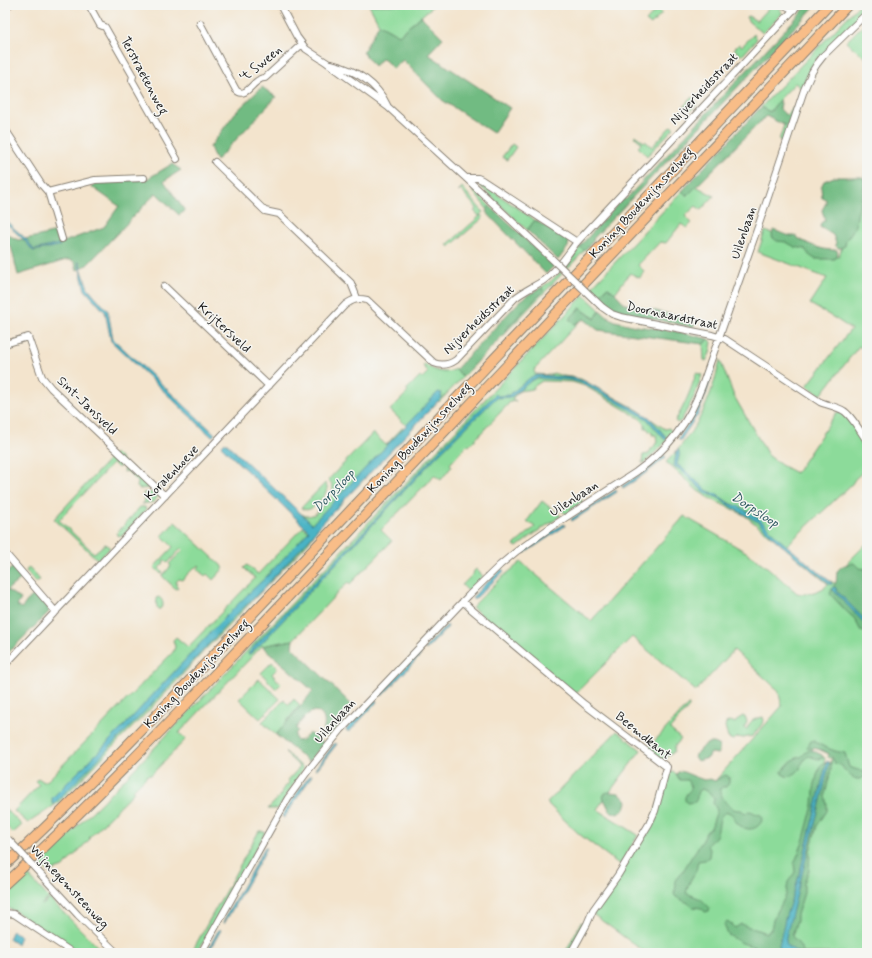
<svg xmlns="http://www.w3.org/2000/svg" width="872" height="958" font-family="Mynerve,sans-serif">
  <rect width="100%" height="100%" fill="#f6f6f2"/>
  <filter id="ink" filterUnits="userSpaceOnUse"><feTurbulence type="fractalNoise" baseFrequency=".025" numOctaves="2"/><feDisplacementMap in="SourceGraphic" scale="8" xChannelSelector="R" yChannelSelector="G"/><feConvolveMatrix kernelMatrix="1 2 1 2 8 2 1 2 1" color-interpolation-filters="sRGB"/></filter>
  <filter id="wash" filterUnits="userSpaceOnUse"><feTurbulence type="fractalNoise" baseFrequency=".012" numOctaves="4" result="noise"/><feDisplacementMap in="SourceGraphic" scale="16" xChannelSelector="R" yChannelSelector="G"/><feGaussianBlur stdDeviation="0.9" result="paint"/><feColorMatrix in="noise" values="0 0 0 0 0 0 0 0 0 0 0 0 0 0 0 0 0 1.4 0 .05"/><feComposite in="paint" operator="in"/></filter>
  <g filter="url(#wash)">
    <rect width="100%" height="100%" fill="#f3e4cd"/>
    <path fill="#8cdb9a" stroke="#547c5b" d="M369 5H432V7L399 35 379 24Z
      M766 5C774 5 780 4 782 14L763 33 749 22 746 17 748 16 757 21 770 7Z
      M859 5H867V8L816 60 810 69 801 88 795 83 779 100 770 112 761 107Z
      M657 9 662 13 651 25 646 21Z
      M867 21V59L846 42Z
      M754 34 757 39 742 56 734 49 739 44 742 46Z
      M692 97 698 103 690 111 684 106Z
      M789 124 783 142 779 140 784 125Z
      M671 126 674 128 647 156 638 147 642 143 634 136 635 135 644 142 645 141 652 147Z
      M512 144 516 147 507 160 502 157Z
      M867 168V353L859 346 821 395 807 386 851 329 836 319 810 304 827 278 758 252 765 231 839 256Z
      M481 183 535 220 527 230 479 185Z
      M696 186 714 196 701 210 696 206 685 216 692 223 687 228 681 224 666 243 660 242 638 265 644 271 640 278 630 273 615 293 607 287 598 297 590 289 682 191 687 196Z
      M462 187 483 212 479 216 474 211 477 209 461 190 459 192 458 191Z
      M473 191 476 192 490 206 487 209Z
      M481 215 483 218 449 247 447 245Z
      M580 247 584 251 568 268 566 266C572 260 575 253 580 247Z
      M560 272 562 274 506 332 505 331 543 291 542 287 551 281Z
      M584 295 600 310 596 319 580 308 569 319 575 324 579 322 534 370 535 374 551 375 553 373 563 376 572 377 581 379 638 410 665 429 669 428 672 432V434L664 444 644 463H642L643 455 649 454 650 450H651L652 448 654 447V446L655 445 656 443H657L656 435H652V432H650L647 428H645V424L639 418 585 386 572 382 542 381 533 387V389L519 391 512 399 516 401 510 402 469 446 467 445 450 464 452 466 441 480 434 475 426 485H425L381 530 392 541 350 584 348 582 293 640 262 646 179 733 186 739 150 776 149 774 133 790 134 792 89 838 90 839 63 867 49 872 40 863 116 788 185 716Z
      M709 339 712 342 710 353 706 361 704 360 703 344Z
      M720 360 734 396 768 455 781 465 796 473 836 413 843 412 847 416 867 445V468L855 479 852 484 786 546 823 577 836 584 848 562 867 543V953H793L785 948 832 759 828 757 829 754 811 746 813 751 825 758 797 871 775 953H646L594 915 593 914 651 824 669 772H673L707 790 782 706 778 690 734 650 696 691 632 637 575 694 472 607 499 580 521 562 591 621 680 521 684 516 746 552 767 567 797 593C804 596 823 591 828 584L772 537 744 515 709 498 698 491 666 462C673 455 680 448 685 440 704 416 713 390 720 360Z
      M425 364C434 371 445 375 456 369L463 377 439 402 438 401 321 524 308 543 204 651 165 694 58 803 28 823 14 811 39 785 35 781 38 778 44 782 48 780 53 775 173 652 175 647 173 640 176 637 188 647 255 578 244 568 247 565 258 574 303 527 308 531 312 524 302 514C306 517 310 516 315 514L332 495C334 488 333 484 328 480L373 433 386 445 402 428H405L407 426 390 410 408 392 406 390 420 376 422 378 428 372 423 366Z
      M696 373 702 375 695 395 681 421 677 423 675 421C684 406 691 391 696 373Z
      M115 453 124 462 118 468 113 463 59 520 94 553 105 544 109 546V549L98 560 54 519Z
      M126 466H129L150 485 149 488 139 489 137 487 138 482 127 471 124 472 125 468Z
      M325 483C327 486 328 489 326 492 325 495 322 498 320 500 315 506 309 513 301 508Z
      M157 492 158 495 154 502 142 504 145 499 143 493Z
      M579 497 583 502 566 514 561 510Z
      M542 501 561 516 538 531 517 547 514 545 535 527 527 521Z
      M140 507H145L146 510 122 536H119L116 534Z
      M175 522 224 568 213 580 207 574 205 576 197 569 200 566 199 565 196 568 195 567 182 580 179 579 176 582V585L178 588 176 589 162 576 171 566 169 564 183 550 181 548 168 563 165 560 163 561 164 563 159 568 163 572 161 574 154 567 173 547 162 536Z
      M29 567 40 580 36 583 26 571Z
      M476 569 483 576 468 591 462 585 474 573 473 572Z
      M158 597C162 598 163 602 163 605L160 609H158C156 606 156 600 158 597Z
      M272 662 278 668 272 674 281 684 276 689 261 673Z
      M259 679 280 699 260 719 239 699Z
      M294 699 300 705 276 735 262 722 284 700 289 705Z
      M688 705H689V707L670 729 681 739 675 746 674 752 670 755 661 760C656 756 648 753 650 746Z
      M743 716 746 718 747 722 744 728 747 729C750 720 754 719 763 717L764 721C761 726 756 731 753 736L743 738 738 737 733 740 728 738 725 726 726 723 731 721 735 723 738 719Z
      M617 731 641 750 597 809 638 835 620 865 579 834 547 803Z
      M286 752 302 767 303 769 279 808 277 809H268L282 794 281 791 289 783 287 781 300 767 285 753Z
      M5 808 22 825 13 833 5 825Z
      M259 831H261L264 832 265 833 197 953H191Z
      M27 874 49 898 42 904V905L50 899 104 953H79L15 911 5 907V895Z
      M581 922 584 924 568 953H565Z"/>
    <path fill="#71bb82" stroke="#466c4f" d="M808 5H816L593 239 594 240 584 251 580 247 581 245 623 198 625 200Z
      M421 16 443 38 428 54 510 108 493 133 442 100 403 60 393 69 383 58 374 66 363 52 379 24 399 35Z
      M262 87 276 97 216 161 210 147 235 113Z
      M779 100 781 103 780 109 786 115 796 105 789 124 784 125 766 116 687 196 682 191 761 107 770 112Z
      M172 164 181 170 164 181 185 211 179 215 156 193 87 265 77 270C75 262 74 259 66 260L18 275 11 246 5 247V233L18 240 30 238 57 232 61 243 104 227 119 206 92 187 96 181 147 179Z
      M834 177H862L865 182 857 216 856 226 846 240 845 246 840 248H838L835 245 836 243 833 235 820 227 821 223 825 220 822 210 826 203V199L822 198 821 187 824 181Z
      M490 206 554 266 546 274 486 212 487 209Z
      M535 220 569 241 568 247 558 260 527 230Z
      M773 230 790 236H795C807 244 822 251 837 250L838 253 835 259H815L809 255 805 249 795 247 786 242 777 241 772 237Z
      M542 287 543 291 505 330 506 332 463 377 456 369 519 302 528 295Z
      M607 287 615 293 625 304 683 317 695 324 693 327 620 312 609 307 598 297Z
      M580 308 595 319 600 310 604 314 615 321 636 326 674 331 709 339 703 344 598 330 584 319 575 324 569 319Z
      M854 563 859 568 866 569 867 576V633L861 631 854 618 848 613 830 594C831 590 834 586 836 582 837 579 836 575 837 572 840 565 848 564 854 563Z
      M13 567 23 577 7 590 21 599 17 606 22 608 27 601 36 593 48 608 49 612 5 656V574Z
      M293 640 292 647 353 706 348 716 329 737 323 732C325 725 326 716 318 712 316 711 314 711 312 712 306 714 300 723 296 728L298 731 295 734V738L297 741 302 740 309 733 324 743 309 762 276 735 313 691 262 646Z
      M813 740C819 745 827 748 835 751 838 752 841 752 845 753L849 767 867 773V776H866C864 777 861 779 859 779 852 780 844 770 841 765L835 764C832 751 819 748 807 748L810 742Z
      M709 743H714L719 746V750L718 754 711 753 708 758 698 761 694 758C697 751 702 746 709 743Z
      M810 750 814 751 822 755 823 758C814 762 809 750 803 762 800 767 801 764 800 769L796 773 788 777 782 774V771C787 766 793 757 801 757L806 752Z
      M829 762 831 763V770L825 795 827 805V811L817 826 810 851 809 870 804 883V893L797 915V920L792 936 798 943 804 953H767L755 947 742 943 728 935 724 924 727 921 732 924 735 928 741 924 766 933 771 929 773 920 786 895 788 882 795 872 794 864 803 842 813 805 814 789 817 775 820 766 823 763Z
      M681 771C684 772 688 774 691 775 695 777 699 778 704 780L710 779 715 781 723 776 726 775 729 777V783L726 787H722L720 789C721 797 726 805 734 809 736 810 738 810 741 810 743 811 744 813 747 813 748 812 748 811 749 811 753 811 756 815 761 815L763 818C759 830 747 833 737 823 735 821 733 814 730 813 726 811 723 814 721 816 719 820 718 834 716 836 714 840 709 841 707 846L710 849 709 857 705 860 698 861 696 871 690 881 686 893 701 899 710 908 709 911 705 912 701 908 693 907 688 903 676 897 674 894 676 886 675 880 683 871 692 856 703 840 706 832 711 828 717 810 713 803 714 799 712 796 709 792 702 789C701 790 699 790 698 791 697 792 698 799 695 802L687 803C682 798 687 793 691 789V786L687 780H680L676 775 678 772Z
      M609 792 619 793 627 801C626 808 624 811 617 814L610 811 603 797 605 793Z"/>
    <path fill="#48b3c5" stroke="#326870" d="M5 220 26 239 34 250 59 244 60 246 33 251 25 241 5 222Z
      M78 262H79L88 288 108 311 113 339 215 434 212 437 111 341 105 312 85 290Z
      M714 364 715 366 706 394 698 414 680 441 678 439 695 413 702 398Z
      M538 375 572 378 584 381 649 417 667 438 665 440 647 419 584 384 571 380 538 378 532 380 511 397 496 398 435 458 260 645 250 654H248L249 652C289 608 331 566 372 523 413 479 452 435 496 394L498 396 509 395 531 377Z
      M438 392 442 393 441 396 442 397 331 514 317 529 314 534 263 589 233 618 195 659 126 731 56 802 54 804H52V798L124 726 220 622 249 593 265 578 309 531 221 446 225 442 312 524Z
      M678 449C681 454 678 459 677 465L681 467 706 490 718 495 729 503 738 506 760 519 780 540 832 583 831 585 810 568 778 542 758 522 726 504 719 498 704 492 681 470 674 466 676 454V452Z
      M664 455 666 457C652 469 638 479 623 488L622 486 648 469Z
      M616 490 617 492 572 521 571 519Z
      M564 524 565 526 525 553 523 552 549 533Z
      M502 569 504 571 474 600 472 598 482 587Z
      M834 587 836 588 837 591 867 622V626L833 590 832 588Z
      M447 625 448 627 426 650 425 649V648Z
      M419 653 421 655 418 658 382 696 381 694 387 686Z
      M374 700H376L377 701 376 703 350 731H347L346 729Z
      M335 743 337 744 317 769H315Z
      M827 761 829 762V764L821 800 786 937C785 947 791 948 799 953H781L779 952V945L785 919 799 876Z
      M311 774 312 775 311 777 284 818 282 816 299 790Z
      M265 847 267 848 261 859 224 924 223 923 227 914Z
      M219 929 221 930 208 953H206Z
      M13 931 20 935V936L17 944H16L9 939 12 932Z"/>
  </g>
  <g filter="url(#ink)">
    <g fill="none" stroke-linecap="round" stroke-linejoin="round">
      <defs>
        <path id="minor" d="M89 5 100 25 105 27 133 76 132 80 177 159
          M280 5 297 37 306 49 312 53 326 62 388 107 466 178 550 257
          M784 5 794 10
          M5 7 9 5
          M200 23 236 90C245 99 252 83 259 80 261 78 263 78 265 78L302 44
          M331 64C355 70 376 82 387 105
          M5 129 41 184 48 192 49 195 62 239
          M215 162 265 211 279 214 351 283 357 298
          M466 178H478L482 180 577 242
          M48 192 95 180 144 178
          M164 286 269 386
          M602 307 612 314 621 317 712 335 725 339 820 402C827 405 838 407 844 411 852 416 861 433 867 441
          M5 344 28 337 42 377 51 388 165 496
          M5 553 56 612
          M463 601 471 609 584 704 667 767 655 811 649 824 618 875 593 910 587 924 571 953
          M5 665 345 305C353 299 358 298 367 300L434 363C442 366 449 365 456 360L515 298C524 291 535 286 544 280 558 270 567 255 577 242L798 5
          M57 892 78 915 117 953
          M5 913 14 914 73 953
          M201 953 288 798 310 768 341 730 469 595 500 565 517 551 551 527 636 472C669 448 688 424 702 386L759 224 804 90 812 72 817 64 824 55 867 13"/>
        <path id="highway" d="M5 865C62 813 115 758 169 702L829 5
          M5 884C65 829 122 771 179 712L848 5"/>
      </defs>
      <use href="#minor" stroke="#888074" stroke-width="8"/>
      <use href="#highway" stroke="#888074" stroke-width="11"/>
      <use href="#minor" stroke="#fff" stroke-width="6"/>
      <use href="#highway" stroke="#f8bd88" stroke-width="9"/>
      <defs>
        <path id="minor-bridge" d="M550 257 602 307
          M8 839 57 892"/>
      </defs>
      <use href="#minor-bridge" stroke="#888074" stroke-width="8" stroke-linecap="butt"/>
      <use href="#minor-bridge" stroke="#fff" stroke-width="6"/>
    </g>
  </g>
  <g text-anchor="middle" dominant-baseline="central" stroke-width="3" stroke-linejoin="round" paint-order="stroke">
    <g font-size="13" fill="#1c1c1c" stroke="#f6f6f2">
      <text transform="translate(261 64) rotate(-39)">'t Sween</text>
      <text transform="translate(144 76) rotate(62)">Terstraetenweg</text>
      <text transform="translate(704 89) rotate(-47)">Nijverheidsstraat</text>
      <text transform="translate(642 203) rotate(-47)">Koning Boudewijnsnelweg</text>
      <text transform="translate(744 233) rotate(-71)">Uilenbaan</text>
      <text transform="translate(672 316) rotate(12)">Doornaardstraat</text>
      <text transform="translate(479 320) rotate(-44)">Nijverheidsstraat</text>
      <text transform="translate(224 328) rotate(43)">Krijtersveld</text>
      <text transform="translate(87 406) rotate(44)">Sint-Jansveld</text>
      <text transform="translate(420 438) rotate(-47)">Koning Boudewijnsnelweg</text>
      <text transform="translate(172 473) rotate(-46)">Koralenhoeve</text>
      <text transform="translate(574 499) rotate(-33)">Uilenbaan</text>
      <text transform="translate(197 674) rotate(-46)">Koning Boudewijnsnelweg</text>
      <text transform="translate(335 721) rotate(-48)">Uilenbaan</text>
      <text transform="translate(643 736) rotate(39)">Beemdkant</text>
      <text transform="translate(69 887) rotate(47)">Wijnegemsteenweg</text>
    </g>
    <g font-size="14" font-style="italic" fill="#2e5860" stroke="#f6f6f2">
      <text transform="translate(334 491) rotate(-46)">Dorpsloop</text>
      <text transform="translate(755 510) rotate(33)">Dorpsloop</text>
    </g>
  </g>
  <rect width="872" height="958" fill="none" stroke="#f6f6f2" stroke-width="20"/>
</svg>
